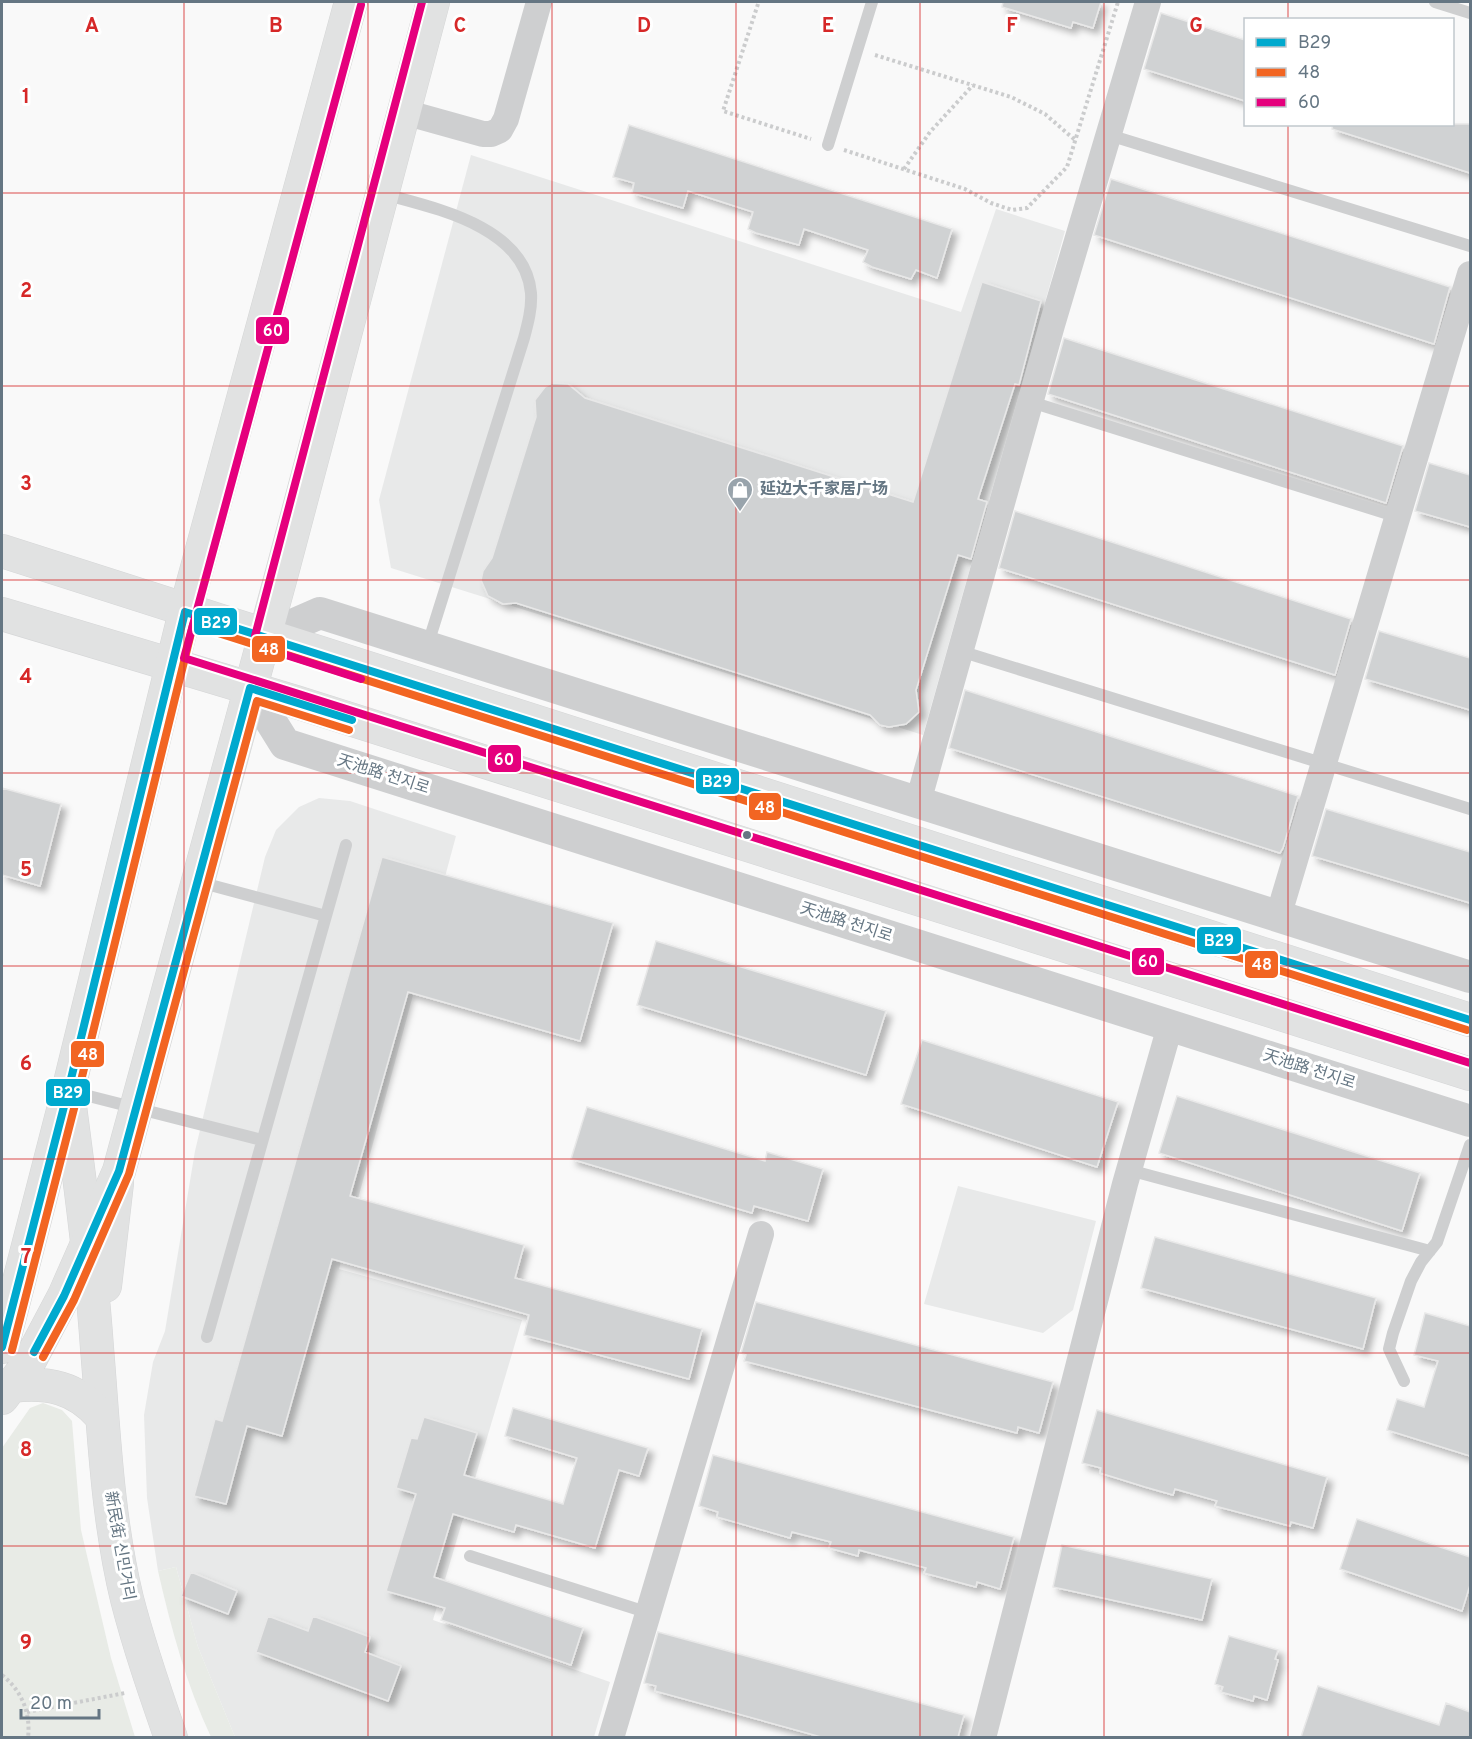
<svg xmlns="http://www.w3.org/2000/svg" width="1472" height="1739" font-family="Overpass,'Noto Sans SC','Noto Sans KR',sans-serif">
  <defs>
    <filter id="shadow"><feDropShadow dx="5.5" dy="5.5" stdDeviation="3" flood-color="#0004"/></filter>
  </defs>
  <rect width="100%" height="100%" fill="#f9f9f9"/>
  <path fill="#e8e9e9" d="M471 155 961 312 996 209 1065 231 923 735 391 568 379 500Z
    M319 798 350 801 456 836 339 1269 522 1320 433 1620 610 1682 594 1737H235L198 1647 176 1567 158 1571 147 1498 144 1415 153 1362 165 1331 195 1151 265 857 276 830 299 807Z
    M958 1186 1096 1221 1073 1310 1043 1333 924 1304Z"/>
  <path fill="#e8ebe6" d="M43 1403 62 1410 72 1421 81 1530 111 1658 135 1737H2V1448L30 1408Z
    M176 1567 198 1647 235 1737H211C186 1684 171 1628 158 1571Z"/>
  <path fill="#d0d2d3" stroke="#e8e8e8" stroke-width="1.5" filter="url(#shadow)" d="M1003 2H1101L1093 28 1073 22 1071 28 1002 7Z
    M1161 13 1245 40V101L1144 69Z
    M1333 124H1470V173L1332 129Z
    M629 125 952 229 937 278 916 270 911 279 872 267 863 262 868 250 804 229 799 245 756 233 748 229 753 212 688 191 683 208 632 193 634 183 613 177Z
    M1111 179 1450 287 1434 344 1094 235Z
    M982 282 1041 301 1019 385 1015 384 978 499 987 502 971 559 958 555 916 690 919 712 906 724 889 727 880 725 870 715 516 603 503 604 488 596 481 580 483 571 492 558 536 417 535 400 545 387 552 383 568 384 585 398 913 502Z
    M1064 338 1403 446 1386 503 1048 394Z
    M1429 463 1470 475V527L1415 511Z
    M1015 511 1351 619 1335 675 999 568Z
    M1379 631 1470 658V710L1365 679Z
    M965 690 1298 796 1283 848 1280 853 949 748Z
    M2 788 61 804 40 886 2 875Z
    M1326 809 1470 852V903L1312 856Z
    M382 857 613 923 580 1041 408 992 350 1196 524 1245 515 1278 702 1329 689 1379 524 1335 529 1315 332 1259 282 1436 247 1426 226 1504 194 1496 215 1419 222 1421Z
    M656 941 886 1011 866 1075 637 1005Z
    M922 1040 1118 1102 1097 1167 901 1104Z
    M1177 1096 1420 1173 1402 1231 1159 1153Z
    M587 1107 765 1161 767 1152 823 1169 808 1221 754 1206 752 1213 571 1159Z
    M1155 1237 1376 1298 1363 1349 1141 1288Z
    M756 1302 1053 1382 1039 1433 1018 1427 1017 1433 744 1361 746 1355 741 1353Z
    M1425 1313 1470 1326V1456L1387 1430 1397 1399 1424 1407 1438 1361 1414 1355Z
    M513 1408 648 1448 639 1476 619 1470 595 1548 516 1525 514 1532 453 1514 434 1577 583 1628 571 1665 441 1620 445 1608 386 1591 416 1494 396 1488 411 1438 417 1439 424 1417 477 1433 464 1475 563 1504 577 1458 505 1436Z
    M1097 1410 1327 1477 1313 1528 1291 1522 1290 1526 1215 1506 1217 1501 1175 1489 1173 1495 1145 1487 1100 1473 1101 1468 1082 1463Z
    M713 1455 1014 1537 1000 1589 977 1582 976 1587 924 1573 926 1568 859 1550 858 1556 829 1548 831 1542 792 1532 790 1538 717 1517 718 1512 699 1506Z
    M1357 1519 1470 1557V1585L1462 1611 1340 1569Z
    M1062 1545 1212 1579 1202 1620 1053 1587Z
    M191 1572 237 1591 228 1614 181 1596Z
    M268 1616 308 1631 313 1616 370 1637 365 1652 401 1666 388 1701 256 1652Z
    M658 1632 964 1715 958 1737H821L655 1691 656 1686 644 1683Z
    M1229 1636 1278 1650 1275 1659 1278 1660 1267 1700 1254 1696 1253 1701 1221 1692 1223 1687 1215 1684Z
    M1318 1686 1439 1725 1446 1703 1470 1712V1737H1301Z"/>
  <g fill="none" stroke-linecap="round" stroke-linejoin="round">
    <defs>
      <path id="secondary" d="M2 551 1470 1020
        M2 614 296 702 1470 1074"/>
      <path id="primary" d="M68 1091C79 1176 91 1262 97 1348 104 1432 107 1517 127 1599 139 1646 155 1692 171 1738
        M105 1286 117 1183"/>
      <path id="trunk" d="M2 1347 68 1091 185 612 351 2
        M12 1386C48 1382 76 1387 101 1416
        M2 1398 28 1364 64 1296 119 1171 283 569 433 2"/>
    </defs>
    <use href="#secondary" stroke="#d5d6d7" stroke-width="34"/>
    <use href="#primary" stroke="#d5d6d7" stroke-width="34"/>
    <use href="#trunk" stroke="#d5d6d6" stroke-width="34"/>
    <path stroke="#cbcccd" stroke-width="4" stroke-dasharray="3 3" stroke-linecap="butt" d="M758 4 723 111 811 139
      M875 55 1011 97 1045 114 1075 140
      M844 150 965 189 991 203 1012 210 1027 208 1067 167 1118 2
      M904 169 930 132 973 85
      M2 1675C21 1690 31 1712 28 1738
      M27 1712 125 1693"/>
    <path stroke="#cecfd0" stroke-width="12" d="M1435 2 1470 13
      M1109 135 1470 246
      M828 145 872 2
      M384 194C434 208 525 226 531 293 532 308 528 323 524 338L427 647
      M1031 402 1398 517
      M960 651 1470 809
      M199 882 326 916
      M69 1091 262 1140
      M1129 1170 1430 1251
      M207 1337 346 845
      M1404 1381 1389 1349 1393 1333 1411 1281 1421 1262 1437 1242 1470 1145
      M470 1556 649 1613"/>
    <path stroke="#cecfd0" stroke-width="26" d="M404 112 483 134H491L500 130 506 119 539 2
      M918 802 1052 325 1148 2
      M1278 917 1470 274
      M611 1738 761 1234
      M983 1738 1125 1184 1170 1026"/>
    <path stroke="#cecfd0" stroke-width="32" d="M265 637 320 613 1470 977
      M250 688 285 744 1470 1121"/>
    <use href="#secondary" stroke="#e1e2e2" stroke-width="33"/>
    <use href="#primary" stroke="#e1e2e2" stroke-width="33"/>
    <use href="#trunk" stroke="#e1e2e2" stroke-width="33"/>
    <defs>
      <path id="bus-1" d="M2 1347 68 1091 185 612 1470 1020
        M34 1352 64 1296 119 1171 250 688 352 720"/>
      <path id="bus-2" d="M12 1350 78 1093 193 625 1467 1030
        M43 1357 74 1300 129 1174 257 701 349 730"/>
      <path id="bus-3" d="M361 5 184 658 1470 1063
        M361 679 261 647 255 636 422 2"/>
    </defs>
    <use href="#bus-1" stroke="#fff" stroke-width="12"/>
    <use href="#bus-2" stroke="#fff" stroke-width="12"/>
    <use href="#bus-3" stroke="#fff" stroke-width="12"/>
    <use href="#bus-1" stroke="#00a9ce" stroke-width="8"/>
    <use href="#bus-2" stroke="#f26522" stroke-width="8"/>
    <use href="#bus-3" stroke="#e5007d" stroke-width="8"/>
  </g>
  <path fill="none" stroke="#d62828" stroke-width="1.5" stroke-opacity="0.55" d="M184 2V1738M368 2V1738M552 2V1738M736 2V1738M920 2V1738M1104 2V1738M1288 2V20M1288 124V1738M2 193H1470M2 386H1470M2 580H1470M2 773H1470M2 966H1470M2 1159H1470M2 1353H1470M2 1546H1470"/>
  <defs>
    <symbol id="shop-pin" viewBox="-11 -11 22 30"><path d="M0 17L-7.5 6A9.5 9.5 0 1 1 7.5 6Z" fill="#99a4ac" stroke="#fff"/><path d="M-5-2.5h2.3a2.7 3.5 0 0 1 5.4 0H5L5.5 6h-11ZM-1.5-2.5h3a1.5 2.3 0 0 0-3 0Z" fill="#fff"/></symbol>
  </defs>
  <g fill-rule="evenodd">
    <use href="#shop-pin" x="725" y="475" width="30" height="40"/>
  </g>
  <circle fill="#657683" stroke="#fff" stroke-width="2" cx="747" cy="835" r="5"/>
  <g text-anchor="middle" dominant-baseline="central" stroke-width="6" stroke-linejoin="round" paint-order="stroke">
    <g font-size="16" font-weight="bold" fill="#657683" stroke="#fff" text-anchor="start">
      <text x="760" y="490">延边大千家居广场</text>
    </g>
    <g font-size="16" fill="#657683" stroke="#fff">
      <text transform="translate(383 775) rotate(18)">天池路 천지로</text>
      <text transform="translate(846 923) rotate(18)">天池路 천지로</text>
      <text transform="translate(1309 1070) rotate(18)">天池路 천지로</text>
      <text transform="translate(119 1546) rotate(80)">新民街 신민거리</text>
    </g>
  </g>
  <g font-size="20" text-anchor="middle" font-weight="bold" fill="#d62828" stroke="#fff" stroke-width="6" stroke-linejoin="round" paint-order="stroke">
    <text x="92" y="32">A</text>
    <text x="276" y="32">B</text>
    <text x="460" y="32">C</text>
    <text x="644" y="32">D</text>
    <text x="828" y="32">E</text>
    <text x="1012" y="32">F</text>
    <text x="1196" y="32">G</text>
    <text x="26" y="103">1</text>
    <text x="26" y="297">2</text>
    <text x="26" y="490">3</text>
    <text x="26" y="683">4</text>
    <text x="26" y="876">5</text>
    <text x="26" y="1070">6</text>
    <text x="26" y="1263">7</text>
    <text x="26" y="1456">8</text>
    <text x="26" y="1649">9</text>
  </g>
  <g stroke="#fff" stroke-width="2">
    <rect x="255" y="316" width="35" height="29" rx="6" fill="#e5007d"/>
    <rect x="193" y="607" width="45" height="29" rx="6" fill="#00a9ce"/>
    <rect x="251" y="635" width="35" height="28" rx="6" fill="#f26522"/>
    <rect x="487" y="744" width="35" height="29" rx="6" fill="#e5007d"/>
    <rect x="695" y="767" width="45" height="28" rx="6" fill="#00a9ce"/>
    <rect x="748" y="792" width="34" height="29" rx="6" fill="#f26522"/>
    <rect x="1196" y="926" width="46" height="29" rx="6" fill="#00a9ce"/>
    <rect x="1131" y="947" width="34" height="29" rx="6" fill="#e5007d"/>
    <rect x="1244" y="950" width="35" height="29" rx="6" fill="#f26522"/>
    <rect x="70" y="1040" width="35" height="28" rx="6" fill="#f26522"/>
    <rect x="45" y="1078" width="46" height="29" rx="6" fill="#00a9ce"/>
  </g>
  <g font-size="16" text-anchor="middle" font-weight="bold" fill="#fff">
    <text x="273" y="336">60</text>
    <text x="216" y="628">B29</text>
    <text x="269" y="655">48</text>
    <text x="504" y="765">60</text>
    <text x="717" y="787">B29</text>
    <text x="765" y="813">48</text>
    <text x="1219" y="946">B29</text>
    <text x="1148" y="967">60</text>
    <text x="1262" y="970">48</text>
    <text x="88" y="1060">48</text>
    <text x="68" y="1098">B29</text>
  </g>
  <rect width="1472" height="1739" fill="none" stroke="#657683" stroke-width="6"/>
  <rect x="1244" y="18" width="210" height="108" fill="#ffffff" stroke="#c1c8cd" stroke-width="1.5"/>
  <rect x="1256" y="38" width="30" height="9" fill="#00a9ce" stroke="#c1c8cd" stroke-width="1.5"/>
  <text x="1298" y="48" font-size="18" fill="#657683">B29</text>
  <rect x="1256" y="68" width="30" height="9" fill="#f26522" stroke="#c1c8cd" stroke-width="1.5"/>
  <text x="1298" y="78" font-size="18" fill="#657683">48</text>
  <rect x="1256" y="98" width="30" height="9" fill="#e5007d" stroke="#c1c8cd" stroke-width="1.5"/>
  <text x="1298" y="108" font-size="18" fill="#657683">60</text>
  <path d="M21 1709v9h78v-9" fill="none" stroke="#657683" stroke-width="3"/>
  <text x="30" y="1709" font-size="18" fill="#657683" stroke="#ffffff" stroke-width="4.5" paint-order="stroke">20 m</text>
</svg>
